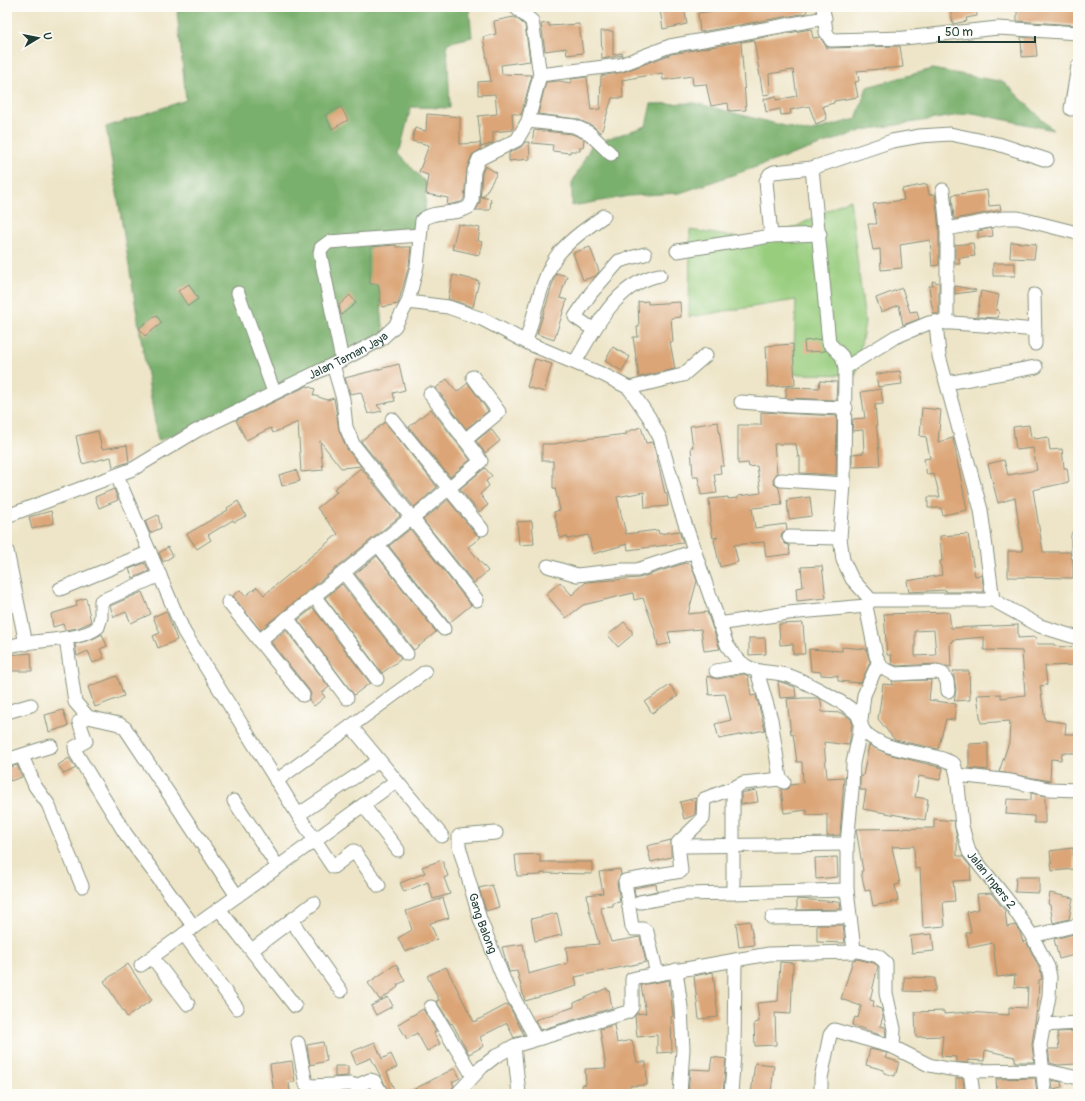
<svg xmlns="http://www.w3.org/2000/svg" width="1085" height="1101" font-family="Pangolin,sans-serif">
  <rect width="100%" height="100%" fill="#fdfcf7"/>
  <filter id="ink" filterUnits="userSpaceOnUse"><feTurbulence type="fractalNoise" baseFrequency=".025" numOctaves="2"/><feDisplacementMap in="SourceGraphic" scale="8" xChannelSelector="R" yChannelSelector="G"/><feConvolveMatrix kernelMatrix="1 2 1 2 8 2 1 2 1" color-interpolation-filters="sRGB"/></filter>
  <filter id="wash" filterUnits="userSpaceOnUse"><feTurbulence type="fractalNoise" baseFrequency=".012" numOctaves="4" result="noise"/><feDisplacementMap in="SourceGraphic" scale="16" xChannelSelector="R" yChannelSelector="G"/><feGaussianBlur stdDeviation="0.9" result="paint"/><feColorMatrix in="noise" values="0 0 0 0 0 0 0 0 0 0 0 0 0 0 0 0 0 1.4 0 .05"/><feComposite in="paint" operator="in"/></filter>
  <g filter="url(#wash)">
    <rect width="100%" height="100%" fill="#eee5c8"/>
    <path fill="#98cd7e" stroke="#5c8559" d="M850 199 865 322 856 375 793 374 796 300 689 317 690 230 766 242Z"/>
    <path fill="#7ab06d" stroke="#4c7650" d="M188 7H469L472 37 447 43 450 108 411 107 399 154 426 183 425 227 375 240 385 347 158 441 106 127 186 100 177 12Z
      M932 69 1004 82 1053 130 973 113 864 130 680 193 629 196 572 206V183L592 144 646 126 651 104 695 103 808 132 856 119 867 87Z"/>
    <g id="blocks">
      <path fill="#dba577" fill-rule="evenodd" d="M675 7H684L687 24 663 29 660 10Z
        M728 7H806L807 13 700 32 698 13 729 9Z
        M950 7H976L977 16 966 18 967 21 953 24Z
        M1017 7H1061L1077 10 1075 25 1017 21Z
        M514 17 525 25 530 61 501 65 502 74 532 75 521 115 512 113 513 130 493 132V143L481 147 478 116 497 114 495 94 478 95V82L491 81 483 37 496 34 494 21Z
        M549 23V26L579 24 583 53 567 55 566 48 545 51 541 24Z
        M811 29 813 38 820 37 827 48 900 46 903 67 857 71 859 81 855 82 858 97 834 101V103L823 106 827 119 816 124 809 106 790 110 791 114 781 115 780 109 766 112 764 99 776 96V100L797 96 793 70 769 74 770 94 763 95 754 40 741 42 746 110 729 111 728 103 711 106 706 84 693 85 692 76 663 80 662 73 622 80 623 98H612L601 133 593 126 577 119 538 114 546 82 559 81 571 83V79L587 77 591 110 600 109 601 76 623 72 672 54Z
        M601 31H613V55L622 53 623 55 602 59Z
        M1021 37 1035 38 1037 56 1022 57Z
        M341 107 348 120 332 129 325 115Z
        M427 114 460 117V144L480 143V150L472 155 467 168 464 199 461 202 447 205 448 198 426 194 428 175 419 172 429 145 412 141 415 128 426 131Z
        M534 130 572 134 584 139 583 147H580V151H570V153L552 151 553 145 532 143Z
        M525 142H529L530 159 509 161V153L521 147Z
        M485 166 497 173 484 196 481 197 491 199 490 210H476L480 202 482 173Z
        M927 184 929 195 935 194 939 229V265L932 266 930 240 900 245 902 268 881 270 880 249 873 250 868 224H877L873 204 904 200 902 189Z
        M987 190 989 206 1000 205 1001 210 954 219 952 195Z
        M458 224 480 228 478 241 482 242 479 255 452 249Z
        M992 228 993 236 978 238V231Z
        M1011 242 1036 244 1034 259 1010 258Z
        M973 243 975 256 959 258 960 264H955V245Z
        M396 245V247H411L409 265 398 304 382 307 378 284H370V247Z
        M590 247 599 271 596 276 583 280 573 253Z
        M993 263H1015V276H993Z
        M556 273 567 276 560 298 567 300 554 340 537 334Z
        M453 275 479 281 473 307 448 299Z
        M932 281 939 283V314H934L931 302 929 286H933Z
        M189 284 198 299 188 306 178 291Z
        M955 286 976 290V291L955 294Z
        M902 288 910 312 917 311 919 319 903 325 899 305 881 312 876 298Z
        M981 291 999 295 996 310 999 311 998 318 977 317Z
        M350 295 356 303 341 315 339 305Z
        M648 301V304L680 302 681 317 671 318 673 342H670L675 369 639 377 633 337H638L637 327H639L638 302Z
        M156 315 162 323 145 336 139 328Z
        M821 339 825 351 805 352 804 341Z
        M793 344 795 385 768 387 766 346Z
        M613 347 630 357 622 371 605 361Z
        M535 359 552 364 544 392 527 387Z
        M399 364 405 390 393 393 395 401 377 405 382 411 368 414 361 392 350 394 345 378Z
        M900 371 902 384 878 387 876 374Z
        M447 379 457 392 468 383 488 411 466 429 436 388Z
        M820 381 837 382 836 400 786 398V387L819 388Z
        M307 386 315 389 313 395 327 400 334 398 339 430 347 449 361 466 341 468 320 441 323 470 301 472 298 422 273 433 271 428 246 440 236 420Z
        M881 389 883 404 875 405 880 466 852 467V454L864 453 863 430 852 431 853 419 865 418 861 392Z
        M922 408 941 410 938 442 953 438 967 510 943 515 941 508H928V497H940L934 474 927 475 924 459 930 458 926 437 920 436Z
        M431 409 470 460 450 477 409 427Z
        M761 412 837 416 836 475 800 473V456L798 457 796 444H774L777 473 773 480 774 484 779 488 782 505 752 508 755 528 786 524 787 529 782 533 781 537 785 544 789 545 790 554 766 557 764 542 734 545 738 562 720 567 714 540 718 537 713 538 710 522H711L709 499 728 497V499L738 498V496L761 493 757 466 749 467 748 463 738 464V425H761Z
        M385 422 437 487 414 507 361 441Z
        M718 422 724 466H720L721 473 714 474 717 493 701 495 698 477H693L691 447H693L690 426Z
        M1029 425 1031 437 1034 436 1035 439 1048 437 1050 450 1062 449 1064 468H1067L1069 482 1033 490 1043 552H1070L1073 561V578L1008 577V551H1023L1015 498 998 503 988 464 1004 460 1008 475 1037 470 1033 448 1016 450 1013 427Z
        M641 427 646 443 653 442 665 493H667L668 506 645 508 644 492 617 497 626 534 658 530 659 534 679 531 683 543 628 550 627 544 593 554 588 535 568 539 567 536 560 538 554 512 560 510 555 488H553V461H542V444H554L575 440 627 434 626 432Z
        M491 429 500 441 485 453 476 441Z
        M98 431 102 449 127 445 129 462 113 467 111 457 82 464 76 436Z
        M361 468 400 516 260 630 233 596 240 590 245 596 257 587 264 595 338 534 317 508 337 492 334 489Z
        M485 468 492 476 486 481 489 486 480 494 488 505 479 512 460 489Z
        M296 470 300 481 282 486 279 475Z
        M114 489 118 500 99 508 95 497Z
        M810 497 812 516 789 519 787 500Z
        M448 500 476 534 481 537 468 547 488 571 474 583 423 520Z
        M238 501 246 516 234 522 233 520 208 535 211 540 197 549 187 534 228 510 227 508Z
        M51 511 54 523 32 529 29 517Z
        M158 515 161 528 150 533 145 521Z
        M532 521 534 544 519 545 517 522Z
        M410 529 471 605 449 623 389 546Z
        M968 534 975 576 982 575 984 592H946V590L909 592 907 581 942 575 940 561H942L940 536Z
        M168 547 173 556 163 562 159 553Z
        M377 556 436 632 414 650 355 574Z
        M145 563 149 571 133 578 129 569Z
        M685 563 691 565 697 581 688 614 707 612 720 649 704 651 701 629 668 632 671 643 658 646 655 631 643 598 634 600 633 593 583 605 566 618 546 594 560 582 572 595 586 582 639 578Z
        M822 566 826 598 797 601 796 588 803 587 801 567Z
        M342 584 401 659 382 673 325 598Z
        M142 592 151 614 131 623 126 612 114 617 110 606Z
        M86 598 91 622 78 628 65 630 63 624 53 627 51 614 77 606 76 601Z
        M313 608 370 683 354 695 298 620Z
        M166 611 177 640 158 648 153 636 160 633 153 617Z
        M949 612 951 628 1018 625V638L1036 637 1037 644H1054L1055 646 1078 648V665L1045 666 1047 685 1040 686 1045 720 1066 723 1065 734H1078V753H1062L1061 760 1051 759 1050 781 999 772 1009 742 1010 721 981 723 977 695 1001 694V698L1025 695 1022 651 984 650V637L952 640 953 642 950 643 951 667 937 664 897 666 892 664 891 655H887L884 614ZM934 630 936 655 915 656V631Z
        M624 622 632 631V635L618 647 608 635Z
        M803 623 805 654H793V644L780 645 779 624Z
        M286 630 329 687 322 693 325 697 314 706 309 700 311 694 309 690 271 642Z
        M102 634 107 646 100 649 104 658 93 663 88 651 77 656 75 644 93 639Z
        M749 638H765L766 654 749 655Z
        M842 647 866 649 870 662 861 683 838 681V676L821 675V672L811 671 809 649 842 651Z
        M31 653 32 671H9L8 655Z
        M953 671H969L970 700 954 701 956 690Z
        M744 674 748 676 751 696 756 695 765 730 719 739 715 724 731 720 725 694 709 695 707 676 717 679Z
        M117 676 124 696 95 707 88 687Z
        M931 680 929 700 956 704 954 720 946 719 938 749 895 740 878 719 883 684 893 685 892 681Z
        M778 681 795 687 796 697 780 698Z
        M670 685 678 696 652 713 645 702Z
        M804 698H818L821 700 822 712 842 713 851 719 852 723 849 745 824 742 827 778 844 777 840 835 827 836V814L807 815V810L784 813 781 789H787L791 785 803 783 802 762H797L793 734 791 735 787 699Z
        M63 710 68 726 49 732 45 715Z
        M988 743V770L969 768V744Z
        M869 745 888 754 943 768 940 780 919 776 915 797 928 799 925 820 863 809 866 790H860V777L863 776Z
        M69 758 76 768 64 774 58 765Z
        M17 765 22 777 10 781 7 768Z
        M756 790 758 802 741 804V793Z
        M1031 793 1045 796V823H1034V816L1006 814 1007 799 1031 800Z
        M696 798 695 815 684 819 680 802Z
        M934 819 954 821 957 839V856H962L970 866 971 880 953 881 955 901 943 902 945 926 923 928 920 868 915 869 914 846 892 847 900 884 895 885 898 901 873 906 870 890 865 891 861 871H863L856 829 934 828Z
        M671 840V857L651 862 647 846Z
        M1073 848 1075 869 1052 871 1050 851Z
        M540 854V862H592V874L541 873V875L517 876 515 855Z
        M837 857 838 877 816 879 815 858Z
        M442 860 448 876 444 878 450 894 433 899 428 882 404 892 400 883 425 873 422 867Z
        M620 869 621 874 617 882 620 902 613 903V906L600 907 611 942 640 937 646 962 575 977 577 986 525 1001 517 971 509 972 502 947 523 944 528 974 568 963 566 947 599 944 589 910 587 895 603 893 599 872Z
        M1016 877H1039V893L1015 892Z
        M656 884 657 891 635 896 634 888Z
        M492 885 499 907 486 911 479 888Z
        M991 893 1005 911 1007 927 1015 925 1020 932 1023 942 1026 941 1040 970 1042 979 1039 980 1038 1001 1032 1044 1034 1062H1015V1057L985 1050 984 1061 968 1060V1063L956 1062V1057L941 1056 943 1036 916 1037 915 1012 944 1011V1014L968 1012 1009 1015V1007L1027 1008 1028 988 1014 987 1015 975 997 977 993 943 969 948 966 933 971 932 967 912 979 909 977 894Z
        M1050 893 1073 898 1069 919 1053 923 1050 905 1048 904Z
        M443 898 449 918 430 923 437 939 405 952 398 938 412 930 406 911Z
        M797 899 840 902 841 909 797 910Z
        M557 913 562 935 535 941 531 919Z
        M750 921 754 945 739 947 736 923Z
        M817 925H843L845 943 817 942Z
        M1078 933V954L1059 959 1054 939Z
        M932 934 934 951 912 953 910 936Z
        M857 959 874 963 878 966 870 1000 874 1001 873 1006 881 1009 883 1017 880 1026 885 1027 886 1037 852 1025 855 1017 858 1018 861 1006 841 999 853 960Z
        M780 962 793 963 791 1014 775 1013 776 1045 755 1046 754 1023 759 1022 757 1003 778 1001Z
        M128 964 152 1000 127 1017 104 981Z
        M396 964 405 981 397 985 398 987 380 1000 368 983Z
        M446 967 474 1022 508 1004 524 1035 514 1038 507 1023 480 1037 484 1046 469 1054 452 1023 451 1024 436 1001 439 1000 427 976Z
        M713 972 718 1017 699 1019 694 976Z
        M904 977 935 978V992L904 991Z
        M669 980 673 1016 671 1017 672 1052 657 1053V1035L637 1037 635 1016 636 1014 646 1013 641 985Z
        M607 988V991L609 990 612 1008 540 1030 535 1020 574 1007V1003Z
        M388 997 393 1006 376 1015 371 1006Z
        M423 1009 436 1031 434 1033 440 1044 427 1051 417 1033 407 1039 398 1024Z
        M614 1025 617 1043 632 1040 637 1062H646L647 1085 630 1086 629 1094H583L582 1085 586 1084 585 1069 606 1068 600 1029Z
        M1077 1031V1064L1058 1065 1050 1063 1048 1049H1059L1057 1032Z
        M323 1042 327 1061 310 1065 307 1045Z
        M375 1042 382 1059 391 1054 397 1067 387 1072 396 1094H390L371 1058 356 1064 351 1052Z
        M870 1049 887 1053 885 1058 899 1062 895 1076 884 1073V1070L866 1065Z
        M712 1057 726 1059 723 1094H688L690 1069 710 1070Z
        M292 1061 295 1082H289L290 1094H274L270 1064Z
        M755 1063 774 1065 771 1094H751Z
        M335 1066H348V1076L335 1077Z
        M455 1068 460 1078 452 1082 454 1086 450 1090 441 1094H405Z
        M956 1078H963L964 1090H956Z
        M1035 1078 1037 1093 1017 1094 1016 1090 997 1092 996 1079Z
        M1052 1080 1061 1082 1062 1087 1053 1089Z"/>
    </g>
  </g>
  <g filter="url(#ink)">
    <use href="#blocks" fill-opacity="0" stroke="#86917e" stroke-width="1"/>
    <g fill="none" stroke-linecap="round" stroke-linejoin="round">
      <defs>
        <g id="minor">
          <path d="M823 7 826 32 831 40 904 38 998 28 1078 33"/>
          <path d="M540 75 620 65 670 46 825 18"/>
          <path d="M1071 109 1078 66"/>
          <path d="M528 121 574 126 589 133 611 154"/>
          <path d="M812 168 829 343 842 356 845 368"/>
          <path d="M943 190 947 229V323"/>
          <path d="M947 229 1004 218H1018L1073 232"/>
          <path d="M771 236 766 181 770 174 774 172 812 168 892 141 920 136 950 134 998 144 1047 160"/>
          <path d="M677 251 771 236 820 234"/>
          <path d="M238 293 274 392"/>
          <path d="M1034 295 1035 344"/>
          <path id="s1" d="M408 302 448 307 482 319 530 344 604 375 629 388 649 417 660 438 680 509 727 645C751 684 767 664 800 680 818 689 839 699 855 712 861 717 860 726 864 731 868 737 876 740 881 743 904 754 933 752 954 764L957 775 962 826 969 852 1012 906 1032 936 1048 967 1050 977 1049 996 1040 1045 1045 1094"/>
          <path d="M936 322 939 356 981 510 993 600"/>
          <path d="M594 330 575 317 591 293 619 261 645 254"/>
          <path d="M526 341C534 317 543 272 559 253 572 238 588 227 604 216"/>
          <path d="M342 360 320 253 321 248 329 242 420 235"/>
          <path d="M575 362C596 327 616 283 660 275"/>
          <path d="M333 365 343 399 346 427 353 444 477 600"/>
          <path d="M947 383 1036 367"/>
          <path d="M629 388 683 375 706 355"/>
          <path d="M741 402 790 406 846 408"/>
          <path d="M392 419 482 529"/>
          <path d="M465 440 499 412 473 377"/>
          <path d="M117 476 184 632 298 815"/>
          <path d="M781 480 844 484"/>
          <path id="s2" d="M7 516 133 469 196 431 342 360 380 340 395 326 408 302 417 266 422 220C436 209 455 216 469 207L472 201 474 171 479 159 517 140 528 121 540 75 532 21 515 7"/>
          <path d="M412 519 481 461 430 394"/>
          <path d="M1078 536V555"/>
          <path d="M789 537 840 538"/>
          <path d="M378 545 444 629"/>
          <path d="M7 551 26 644"/>
          <path d="M548 566 577 575 622 570H637L695 551"/>
          <path d="M344 573 407 654"/>
          <path d="M60 589 150 552"/>
          <path d="M314 596 377 679"/>
          <path d="M871 600 852 579 843 560 840 538 844 484 845 368 895 337 929 323 936 322 983 325 1035 330"/>
          <path d="M871 600H993L1040 626 1078 638"/>
          <path d="M228 602 303 695"/>
          <path d="M866 606 876 656 882 668 895 674 937 672 943 674 947 681 948 691"/>
          <path d="M287 618 347 698"/>
          <path d="M719 624 788 613 866 606 871 600"/>
          <path d="M66 638 75 702 88 717 119 724 125 728 237 896 141 965"/>
          <path d="M259 641 412 517"/>
          <path d="M7 647C30 639 81 642 98 627L101 617V601L160 575"/>
          <path d="M716 671 743 666"/>
          <path d="M757 671 771 719 780 779 784 782"/>
          <path d="M7 712 31 705"/>
          <path d="M88 717 79 722 86 741 75 747 76 753 125 833 194 927"/>
          <path d="M351 726 442 836"/>
          <path d="M22 756 35 786 48 804 82 886"/>
          <path d="M7 760 51 746"/>
          <path d="M374 764 298 815 333 867 354 851 379 886"/>
          <path d="M957 775 1011 781 1049 789 1078 790"/>
          <path d="M276 781 425 672"/>
          <path d="M234 801 278 867 237 896"/>
          <path d="M363 805 398 850"/>
          <path id="s3" d="M496 833 459 836V846L480 919 504 980 536 1039"/>
          <path d="M687 846 847 844"/>
          <path d="M278 867 396 781"/>
          <path d="M733 893 847 890"/>
          <path d="M640 902 685 894 733 893V788L743 783 780 779"/>
          <path d="M219 909 295 1006"/>
          <path d="M772 918 850 917"/>
          <path d="M291 920 341 991"/>
          <path d="M184 934 237 1008"/>
          <path d="M1032 936 1078 925"/>
          <path d="M252 950 314 903"/>
          <path d="M854 950 847 890V844L852 790 853 763 859 736 864 695 878 663"/>
          <path d="M152 957 188 1004"/>
          <path d="M676 970 681 1007 683 1049 680 1094"/>
          <path d="M657 974 647 932 643 929H633L632 927 625 881 681 871 678 843 703 819 704 799 733 788"/>
          <path d="M431 1007 473 1076"/>
          <path d="M1043 1025 1078 1023"/>
          <path d="M298 1043 306 1084 312 1086 351 1084 356 1086 370 1080 374 1081 382 1094"/>
          <path d="M514 1046 519 1094"/>
          <path d="M970 1071 973 1094"/>
          <path d="M457 1094 482 1067 496 1056 514 1046 628 1012 632 1007V979L636 978 769 954 853 952 854 950 878 956 886 963V993L894 1029 893 1047 929 1065 949 1069 970 1071 1043 1070 1078 1078"/>
          <path d="M731 1094 734 1053 735 960"/>
          <path d="M821 1094V1078L830 1035 834 1030 893 1047"/>
        </g>
      </defs>
      <use href="#minor" stroke="#86917e" stroke-width="15"/>
      <use href="#minor" stroke="#fff" stroke-width="13"/>
    </g>
  </g>
  <g text-anchor="middle" dominant-baseline="central" stroke-width="3" stroke-linejoin="round" paint-order="stroke">
    <g font-size="12" fill="#1f3d34" stroke="#fdfcf7">
      <text stroke="none"><textPath href="#s2" startOffset="378">Jalan Taman Jaya</textPath></text>
      <text stroke="none"><textPath href="#s1" startOffset="908">Jalan Inpers 2</textPath></text>
      <text stroke="none"><textPath href="#s3" startOffset="128">Gang Balong</textPath></text>
    </g>
  </g>
  <rect width="1085" height="1101" fill="none" stroke="#fdfcf7" stroke-width="24"/>
  <g transform="translate(38 38) rotate(80)" stroke="#fdfcf7" stroke-width="3" paint-order="stroke">
  <path d="M0-3L7 15L0 10L-7 15Z" fill="#1f3d34"/>
  <text y="-6" font-size="11" font-weight="bold" text-anchor="middle" fill="#1f3d34">U</text>
  </g>
  <path d="M939 36v6h96v-6" fill="none" stroke="#1f3d34" stroke-width="2"/>
  <text x="945" y="36" font-size="12" fill="#1f3d34" stroke="#fdfcf7" stroke-width="3" paint-order="stroke">50 m</text>
</svg>
